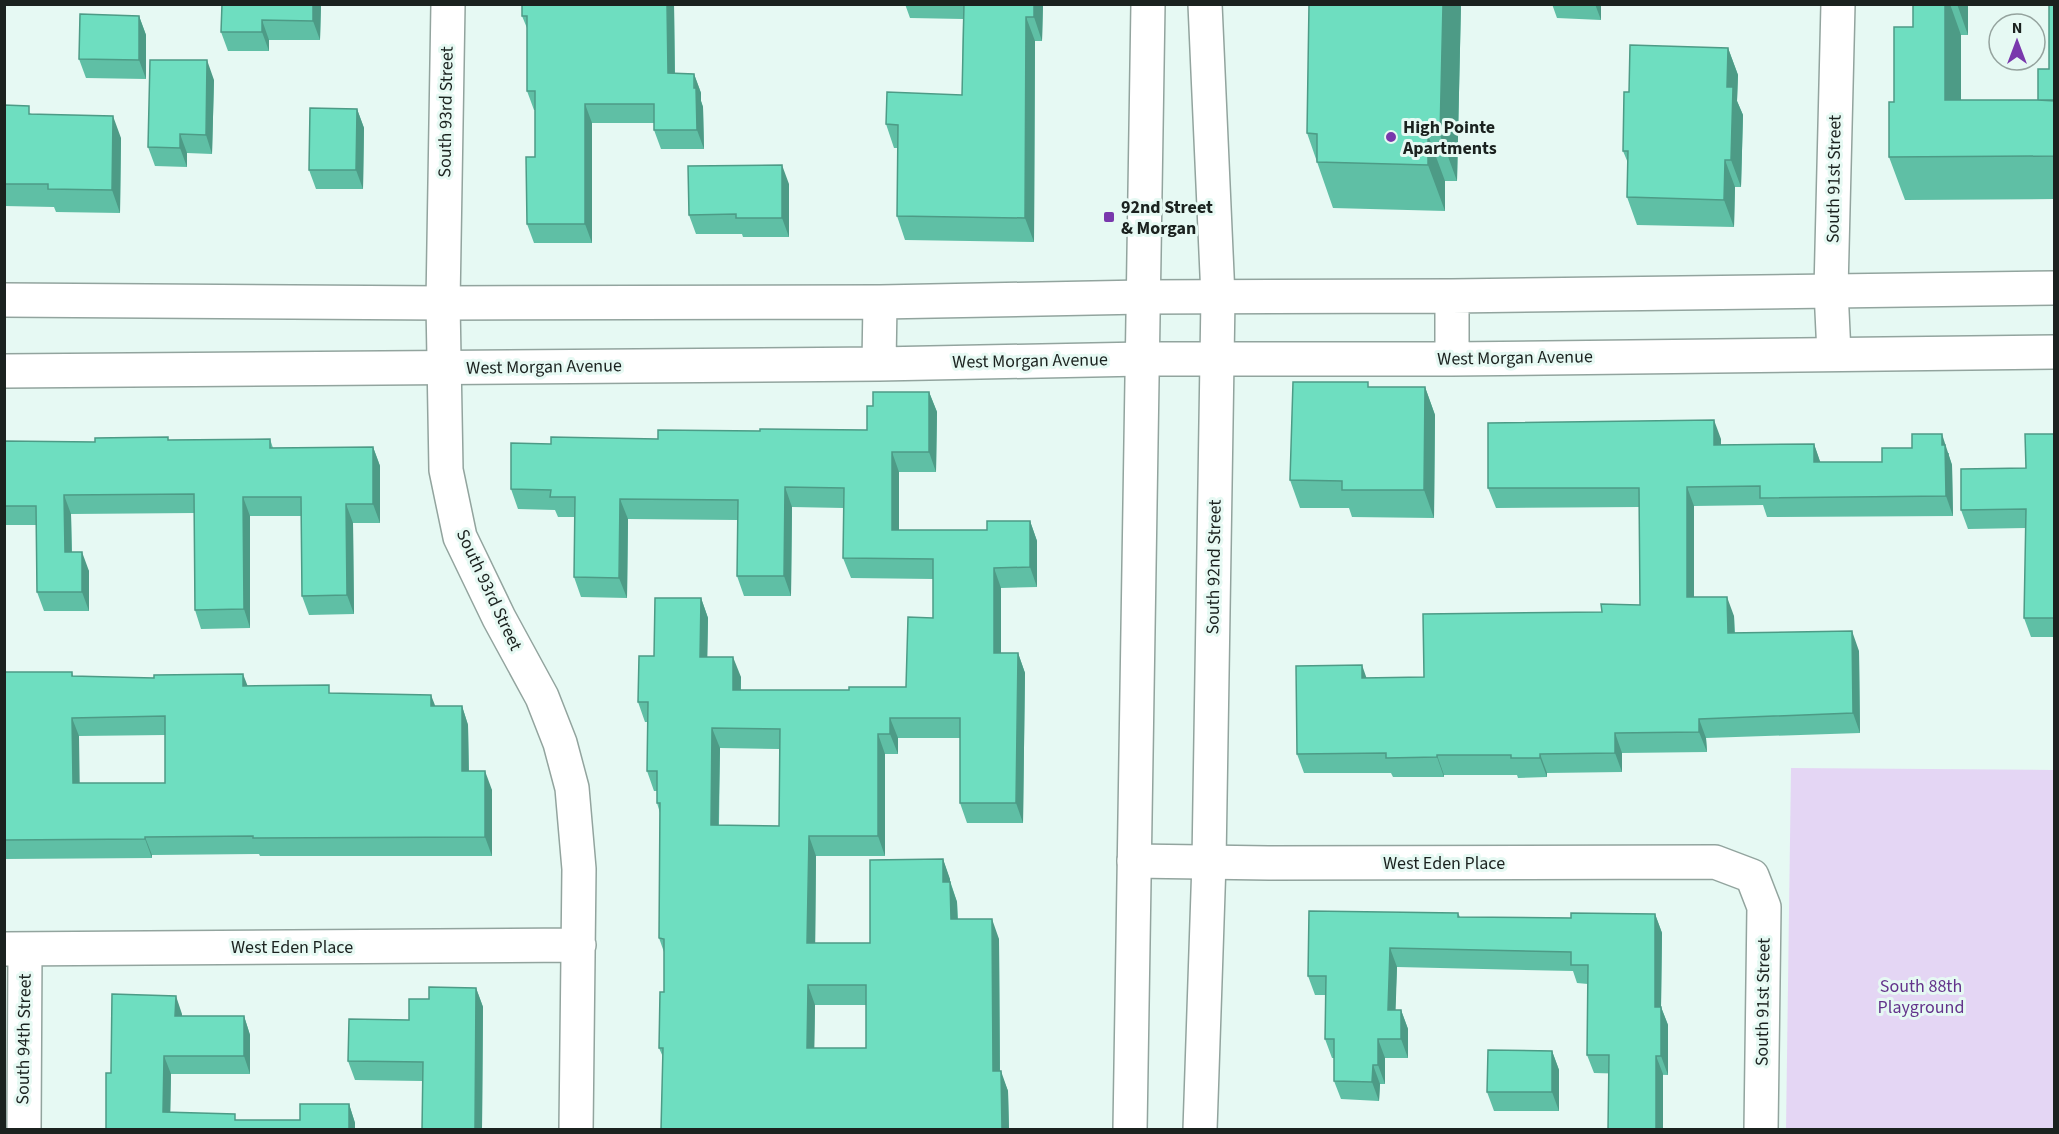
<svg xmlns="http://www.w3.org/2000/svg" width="2059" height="1134" font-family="'Source Sans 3',sans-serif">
  <rect width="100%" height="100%" fill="#e6f9f3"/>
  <path fill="#e4d6f4" d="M1791 768 2054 770V1129H1786Z"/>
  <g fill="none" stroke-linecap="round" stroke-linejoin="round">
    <defs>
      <path id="minor" d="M448 4 443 303 446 470 460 537 499 618 542 697 560 743 572 788 579 869 576 1130
        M1834 354 1831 290 1838 4
        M1134 861 1269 863 1715 862 1752 876 1764 907 1761 1130
        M4 949 579 945
        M24 1130 25 949"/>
      <path id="tertiary" d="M1452 296V359
        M4 300 443 303 880 302 1143 297 1452 296 2054 288
        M879 364 880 302
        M4 371 879 364 1143 359H1452L2054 352"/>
      <path id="secondary" d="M1130 1130 1148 4
        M1200 1130 1209 862 1218 297 1205 4"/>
    </defs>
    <use href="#minor" stroke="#92a49e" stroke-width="36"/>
    <use href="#tertiary" stroke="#92a49e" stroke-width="36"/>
    <use href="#secondary" stroke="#92a49e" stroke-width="36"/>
    <use href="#minor" stroke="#fff" stroke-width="33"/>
    <use href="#tertiary" stroke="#fff" stroke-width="33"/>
    <use href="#secondary" stroke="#fff" stroke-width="33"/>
  </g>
  <path fill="#5fbfa5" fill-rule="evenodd" d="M222 4H321L320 40H269V51H228L221 32Z
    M522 4H674L675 74H694L701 93V101L703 107 704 149H661L654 130V123H592V243H534L527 224 535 157V110H534L527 91V28L522 16Z
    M905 4H1043L1042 41H1035L1034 242 905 240 897 216 898 148H894L886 124 962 95 963 19 910 18Z
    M1461 4 1457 181H1445V211L1333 208 1307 133Z
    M1552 4H1601V20L1557 18Z
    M1913 4H1968V35H1961V100H2038L2049 69 2055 4V199L1905 200 1889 157 1894 102 1913 27Z
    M139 16 146 35V79L86 78 79 59Z
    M1728 48 1738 75 1737 101 1743 115 1741 187H1735L1734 227 1637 225 1627 197 1628 163 1623 151 1629 92Z
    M214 80 212 154 187 153V167L155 166 148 147Z
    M4 105 32 114 121 138 120 213 56 212 54 207 4 206Z
    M357 109 364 128 363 189H316L309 170Z
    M789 184V237H743L742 234H696L689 215Z
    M1425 387 1435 415 1434 518 1352 517 1349 508H1300L1290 480Z
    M929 392 937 412 936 472H899V530H987L1030 521 1037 541V587L1001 588V653H1018L1025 673 1023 823H967L960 803V738H898V754H885V856H816L815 943H870L943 859 957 902 958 919 999 939 1000 1071 1008 1091 1009 1130H661L663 1057 659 1048 664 992V952L659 938 660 813 657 803V791H654L647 771 648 722H645L638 702 654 656 701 598 708 618 707 657 741 677V690H849L906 687 933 618V579L851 578 843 558 844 508 792 507 791 596H744L737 576 738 520 628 519 627 598 581 597 574 577 575 517H558L555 510 518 509 511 489 551 444 658 439 760 431 867 430 873 406ZM720 748 779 749V826L719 825ZM815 1005H866V1048H814Z
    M2055 434V637H2031L2024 618 2026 528 1968 529 1961 510 2026 468Z
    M270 439 273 448 373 447 380 466V523H353L354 614 309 615 302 596 301 516H250V628L201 629 195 610 194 513 71 514 72 552 89 571V611H44L37 592 36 525H4V441L95 442 169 440Z
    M1721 439V445L1814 444 1820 462H1882L1949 453V456L1952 465 1953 516 1767 517 1763 505 1694 506V597L1734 616 1735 633 1859 651 1860 733 1706 738 1707 752 1622 753V772L1547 773V777L1518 778 1517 775H1444V777H1393L1391 773H1304L1297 754 1366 678 1424 677 1602 612 1640 605 1639 507 1496 508 1488 488Z
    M4 672H72L73 676 247 686 332 693 435 706H462L468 725 469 771 492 790V856H260L259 854 152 855V858L4 859ZM165 735V783H79V736Z
    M1458 913 1460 917 1571 918 1655 914 1662 933 1661 1007 1668 1025V1075L1594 1073 1587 1055 1588 984 1577 983 1573 971 1397 967 1395 1010H1401L1408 1029V1058H1385V1084H1380L1379 1101 1341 1099 1334 1081V1058H1332L1325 1039 1326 995H1315L1308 976Z
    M476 988 483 1007 482 1130H422V1081L355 1080 348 1061 409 1020 429 999Z
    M182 1014V1016H244L250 1035V1074H171L170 1113 237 1120H300L349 1104 355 1123V1130H106L111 1073Z
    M1552 1051 1559 1070V1111H1494L1487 1092Z"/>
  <path fill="#4d9b86" d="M313 4H321L320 40 313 21Z
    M667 4H674L675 92 668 73Z
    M1034 4H1043L1042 41 1034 17Z
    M1443 4H1461L1457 181 1440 135Z
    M1595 4H1601V20Z
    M1945 4H1950L1961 35V143L1945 100Z
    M1957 4H1968V35Z
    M139 16 146 35V79L139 60Z
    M1026 17 1035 41 1034 242 1025 218Z
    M262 20 269 40V51L262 32Z
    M1728 48 1738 75 1737 101 1743 115 1741 187 1731 160 1727 87Z
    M207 60 214 80 212 154 206 135Z
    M694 74 701 93V101L703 107 704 149 697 130Z
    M585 104 592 123V243L585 224Z
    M357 109 364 128 363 189 356 170Z
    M113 116 121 138 120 213 112 190Z
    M180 134 187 153V167L180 148Z
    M1428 135 1445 181V211L1428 165Z
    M1725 160 1735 187 1734 227 1724 200Z
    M782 165 789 184V237L782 218Z
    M1425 387 1435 415 1434 518 1424 490Z
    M929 392 937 412 936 472 929 452Z
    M1714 420 1721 439V465L1714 445Z
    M1942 434 1952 465 1953 516 1946 496 1942 445Z
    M1814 444 1821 464 1814 462Z
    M373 447 380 466V523L373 504Z
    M892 452 899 472V550L892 530Z
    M785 487 792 507 791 596 784 576Z
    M1687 487 1694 506V617L1687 597Z
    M64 495 71 514 72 571 65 552Z
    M243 497 250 516V628L244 609Z
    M620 499 628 519 627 598 619 578Z
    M346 504 353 523 354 614 347 595Z
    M1030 521 1037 541V587L1030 567Z
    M82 552 89 571V611L82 592Z
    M994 568 1001 588V673L994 653Z
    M1727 597 1734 616 1735 653 1728 633Z
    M701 598 708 618 707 677 700 657Z
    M1852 631 1859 651 1860 733 1853 713Z
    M1018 653 1025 673 1023 823 1016 803Z
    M733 657 741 677 740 710 733 690Z
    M1362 665 1369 685 1362 678Z
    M243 674 250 692 243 686Z
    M431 695 438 713 431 706Z
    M462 706 468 725 469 789 462 771Z
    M72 718 79 736 80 801 73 783Z
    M890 718 898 738V754L890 734Z
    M1699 719 1706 738 1707 752 1699 732Z
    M712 728 720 748 718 845 711 825Z
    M1615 733 1622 753V772L1615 753Z
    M878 734 885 754V856L878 836Z
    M1540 754 1547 773V777L1540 758Z
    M1437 755 1444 775V777L1437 757Z
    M485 771 492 790V856L485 837Z
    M809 836 816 856 815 964 807 943Z
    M145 837 152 855V858L145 839Z
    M943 859 950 879V902L943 882Z
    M950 882 957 902 958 939 951 919Z
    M1655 914 1662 933 1661 1007 1668 1025V1075L1661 1056 1655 1007Z
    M992 919 999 939 1000 1091 993 1071Z
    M1390 948 1397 967 1395 1029 1388 1010Z
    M808 985 815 1005 814 1068 807 1048Z
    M476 988 483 1007 482 1130H475Z
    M176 996 182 1014V1035L175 1016Z
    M1401 1010 1408 1029V1058L1401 1039Z
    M244 1016 250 1035V1074L244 1056Z
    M1378 1039 1385 1058V1084L1378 1065Z
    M1552 1051 1559 1070V1111L1552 1092Z
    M164 1056 171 1074 170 1130 163 1112Z
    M1656 1056 1663 1074V1130H1656Z
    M1373 1065 1380 1084 1379 1101 1372 1082Z
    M1001 1071 1008 1091 1009 1130H1002Z
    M349 1104 355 1123V1130H349Z"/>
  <path fill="#6edec0" stroke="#4d9b86" stroke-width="1.5" fill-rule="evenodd" d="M222 4H313V21L262 20V32H221Z
    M522 4H667L668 73 694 74V88H696L697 130H654V104H585V224H527L526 157H535V91H527V16H522Z
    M964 4H1034V17H1026L1025 218 897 216 898 125 886 124 887 92 962 95Z
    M1309 4H1443L1440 135H1428V165L1317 162V134L1307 133Z
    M1913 4H1945V100H2054V156L1889 157V102H1894V27H1913Z
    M2049 4H2055V101L2038 100V69H2049Z
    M80 14 139 16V60L79 59Z
    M1630 45 1728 48 1727 87H1733L1731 160H1725L1724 200 1627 197 1628 151H1623L1624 92H1629Z
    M150 60H207L206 135 180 134V148L148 147Z
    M4 105 29 106V114L113 116 112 190 48 189V184H4Z
    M310 108 357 109 356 170H309Z
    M782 165V218H736V214L689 215 688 166Z
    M1293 382H1368V387H1425L1424 490H1342V481L1290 480Z
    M873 392H929V452H892V530H987V521H1030V567L994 568V653H1018L1016 803H960V718H890V734H878V836H809L807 943H870V860L943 859V882H950L951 919H992L993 1071H1001L1002 1130H661L663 1048H659L660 992H664V939L659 938 660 803H657V771H647L648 702H638L639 656H654L655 598H701L700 657H733V690H849V687H906L908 617 933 618V559L843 558 844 488 785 487 784 576H737L738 500 620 499 619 578 574 577 575 497H550L551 490 511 489V443L551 444V437L658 439V430L760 431V429L867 430V406H873ZM712 728 780 729 779 826 711 825ZM808 985H866V1048H807Z
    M1714 420V445L1814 444V462H1882V448H1912V434H1942V445H1945L1946 496 1760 498V486L1687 487V597H1727L1728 633 1852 631 1853 713 1699 719V732L1615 733V753L1540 754V758H1511V755H1437V757L1386 758V753L1297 754 1296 666 1362 665V678L1424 677 1423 614 1602 612 1601 604 1640 605 1639 488H1488V423Z
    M2025 434H2055V618H2024L2026 509 1961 510V469L2026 468Z
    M168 437V440L270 439V448L373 447V504H346L347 595 302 596 301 497H243L244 609 195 610 194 494 64 495 65 552H82V592H37L36 506H4V441L95 442V438Z
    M4 672H72V676L154 678V675L243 674V686L329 685V693L431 695V706H462V771H485V837L253 838V836L145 837V839L4 840ZM165 716V783H73L72 718Z
    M1309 911 1458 913V917L1571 918V913L1655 914V1007H1661V1056H1656V1130H1608L1609 1055H1587L1588 965H1571V952L1390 948 1388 1010H1401V1039H1378V1065H1373L1372 1082 1334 1081V1039H1325L1326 976H1308Z
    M429 987 476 988 475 1130H422L423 1062 348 1061 349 1019 409 1020V999H429Z
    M112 994 176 996 175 1016H244V1056H164L163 1112 235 1114V1120H300V1104H349V1130H106V1073H111Z
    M1488 1050 1552 1051V1092H1487Z"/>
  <g fill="#7938ac" stroke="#e6f9f3" stroke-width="2">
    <circle cx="1391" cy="137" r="6"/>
    <rect x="1103" y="211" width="12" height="12" rx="3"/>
  </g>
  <g text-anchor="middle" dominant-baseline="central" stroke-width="6" stroke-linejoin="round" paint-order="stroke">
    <g font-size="18" fill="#1b221f" stroke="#e6f9f3">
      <text transform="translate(446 112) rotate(-89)">South 93rd Street</text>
      <text transform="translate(1834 179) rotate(-89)">South 91st Street</text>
      <text transform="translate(1515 358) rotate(-1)">West Morgan Avenue</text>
      <text transform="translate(1030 361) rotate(-1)">West Morgan Avenue</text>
      <text transform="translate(544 367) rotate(-1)">West Morgan Avenue</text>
      <text transform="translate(1214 567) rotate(-89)">South 92nd Street</text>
      <text transform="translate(489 590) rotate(65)">South 93rd Street</text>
      <text x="1444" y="863">West Eden Place</text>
      <text x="292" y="947">West Eden Place</text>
      <text transform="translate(1763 1002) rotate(-89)">South 91st Street</text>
      <text transform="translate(24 1039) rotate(-89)">South 94th Street</text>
    </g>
    <g font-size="18" font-weight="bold" fill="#1b221f" stroke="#e6f9f3" text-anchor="start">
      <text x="1403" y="127">High Pointe<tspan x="1403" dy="21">Apartments</tspan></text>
      <text x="1121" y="207">92nd Street<tspan x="1121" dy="21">&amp; Morgan</tspan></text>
    </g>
    <g font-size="18" fill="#63338b" stroke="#e6f9f3">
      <text x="1921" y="986">South 88th<tspan x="1921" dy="21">Playground</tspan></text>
    </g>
  </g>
  <rect width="2059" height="1134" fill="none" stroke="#1b221f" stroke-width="12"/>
  <g transform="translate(2017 42)"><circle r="28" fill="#e6f9f3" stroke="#95a39e" stroke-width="1.5"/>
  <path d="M0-4.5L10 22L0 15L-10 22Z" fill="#7938ac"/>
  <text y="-9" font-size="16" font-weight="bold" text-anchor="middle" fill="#1b221f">N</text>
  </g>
</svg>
